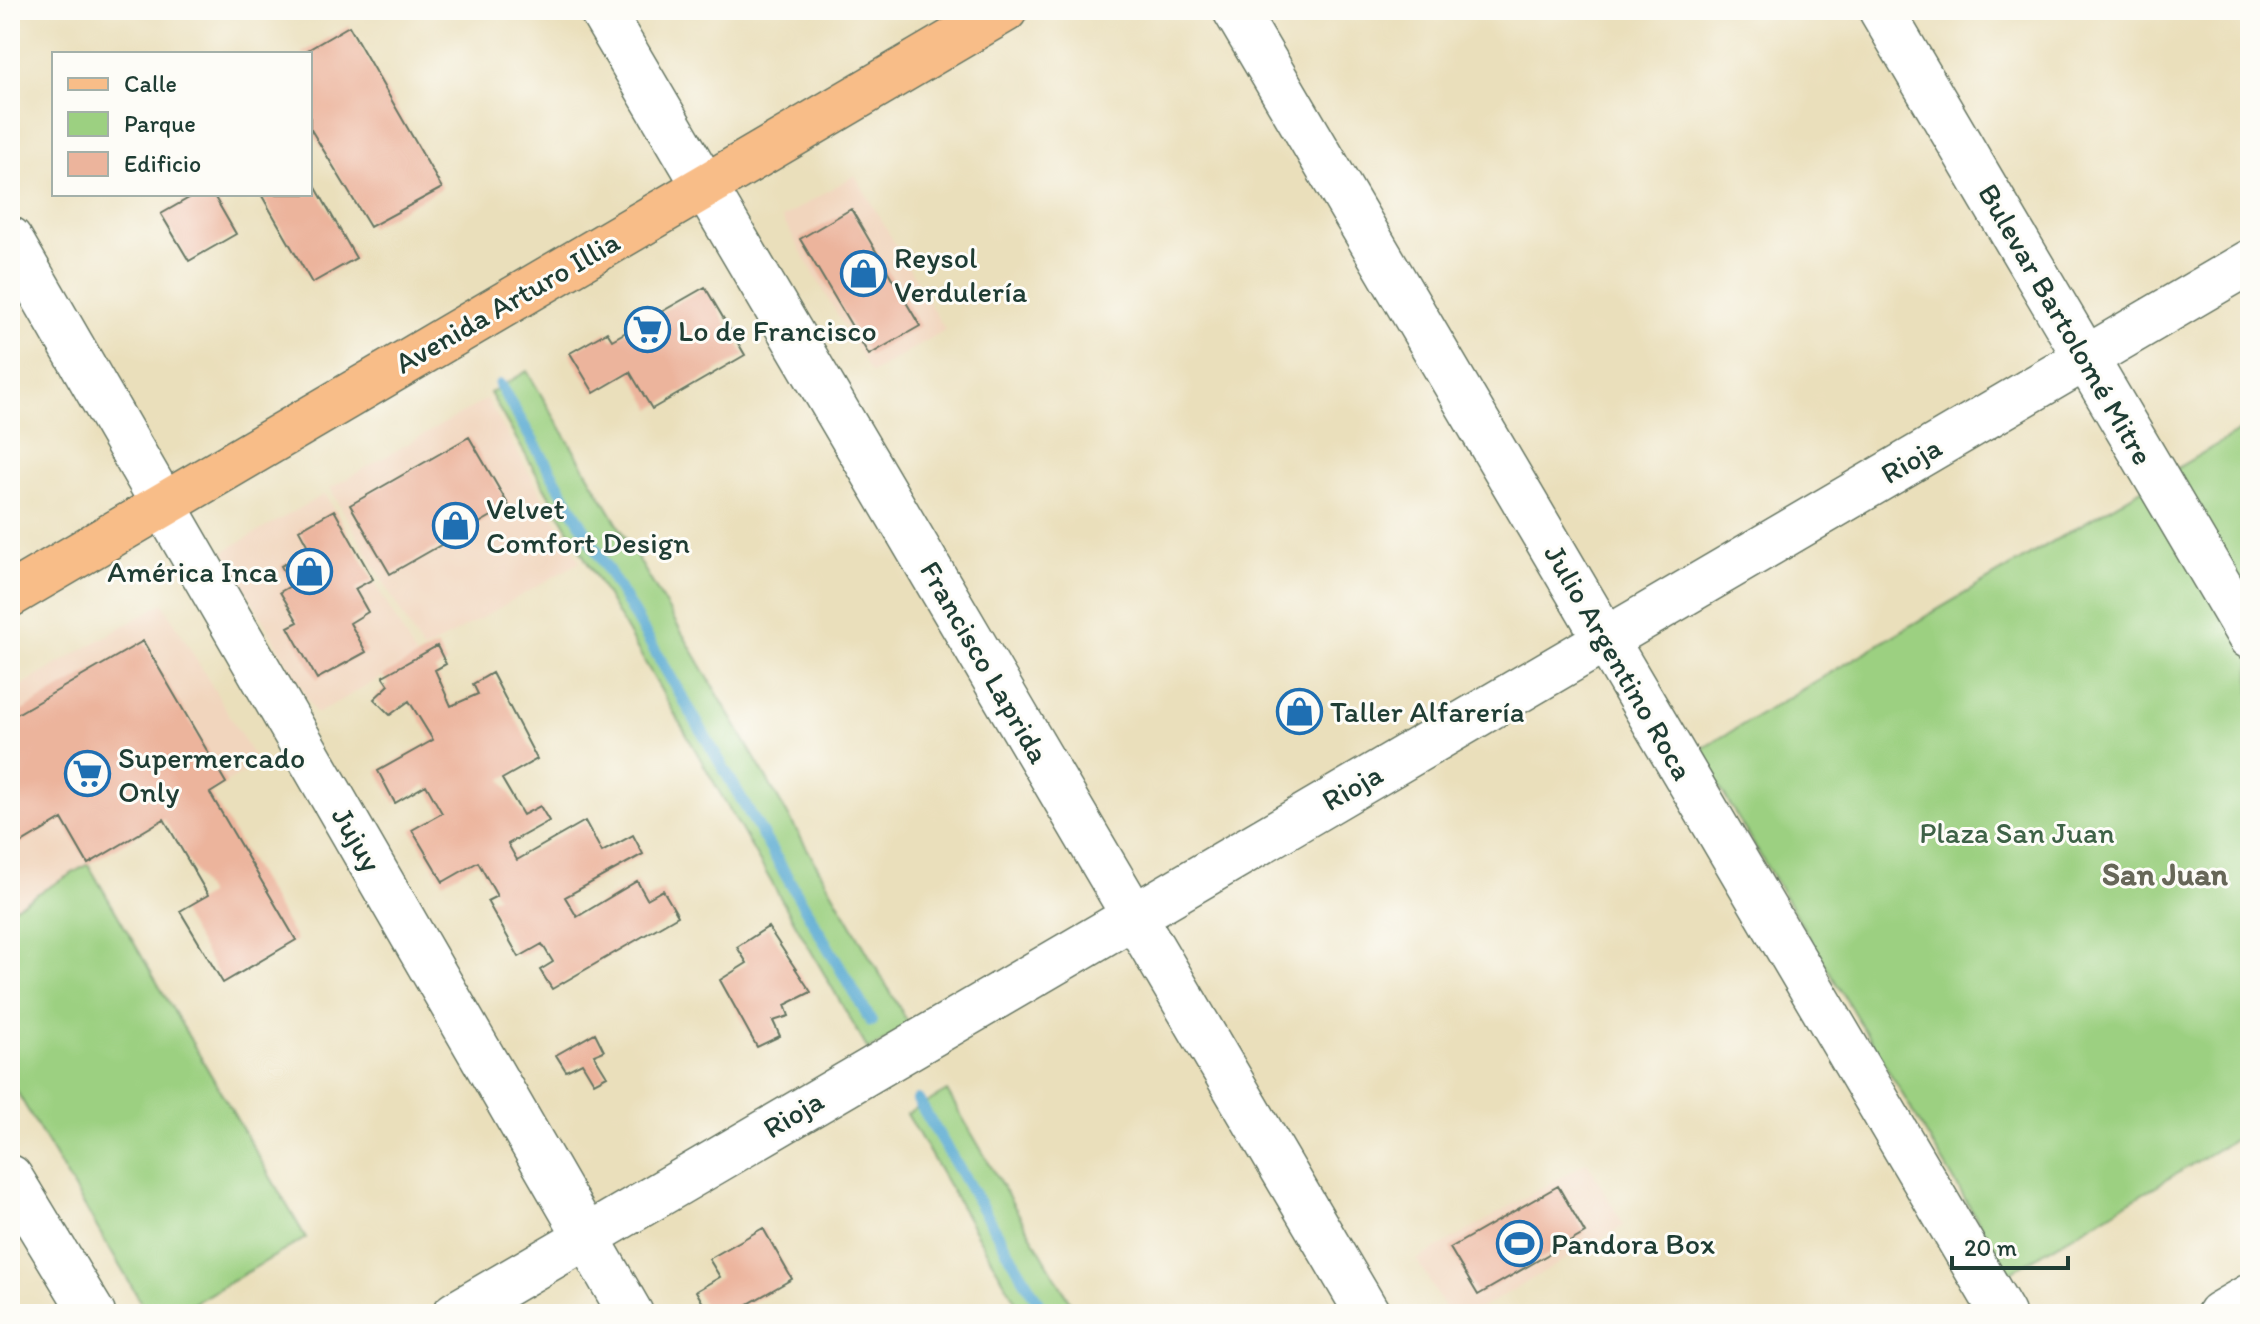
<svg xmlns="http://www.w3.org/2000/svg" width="2260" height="1324" font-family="Itim,sans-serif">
  <rect width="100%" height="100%" fill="#fdfcf7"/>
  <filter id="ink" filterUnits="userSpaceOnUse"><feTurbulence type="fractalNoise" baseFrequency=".0125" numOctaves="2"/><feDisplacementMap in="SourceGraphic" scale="16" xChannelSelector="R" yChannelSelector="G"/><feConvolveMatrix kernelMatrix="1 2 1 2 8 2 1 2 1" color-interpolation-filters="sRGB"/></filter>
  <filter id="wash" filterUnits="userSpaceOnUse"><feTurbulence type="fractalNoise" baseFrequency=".006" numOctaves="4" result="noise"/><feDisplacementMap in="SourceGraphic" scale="32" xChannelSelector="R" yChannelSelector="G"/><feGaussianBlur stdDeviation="1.8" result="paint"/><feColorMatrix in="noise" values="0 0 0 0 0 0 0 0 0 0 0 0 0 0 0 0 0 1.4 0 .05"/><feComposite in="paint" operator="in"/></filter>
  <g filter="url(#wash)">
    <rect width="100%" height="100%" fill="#eadfbb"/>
    <path fill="#f1d5bd" d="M855 175 945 330 871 373 782 218Z
      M487 399 580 562 423 651 330 488Z
      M325 494 417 658 316 714 224 551Z
      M163 603 258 764 10 910V692Z
      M1587 1162 1624 1226 1471 1314H1448L1417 1260Z"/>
    <path fill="#9cd081" stroke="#5e865a" stroke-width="2" d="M527 371 688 643 910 1026 868 1050 490 393Z
      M2250 425V1130L2009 1273 1698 751Z
      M88 864 306 1238 175 1314H148L10 1080V910Z
      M947 1091 1077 1314H1023L907 1114Z"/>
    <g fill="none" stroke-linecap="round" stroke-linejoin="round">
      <path stroke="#56a9d1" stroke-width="12" d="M500 385 871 1021
        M918 1100 1045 1314"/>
    </g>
    <g id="blocks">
      <path fill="#ecb49c" d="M349 26 442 188 370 227 310 128V54H301Z
        M310 177 356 258 312 283 262 196 267 194H310Z
        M196 194H213L236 234 189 261 161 214Z
        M851 209 920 326 869 355 800 239Z
        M705 287 745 355 652 409 630 372 594 393 570 353 607 332 612 340Z
        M469 437 509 506 390 574 350 505Z
        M334 510 373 579 355 589 368 612 350 623 366 652 317 679 288 627 298 622 280 592 292 585 281 566 310 550 299 530Z
        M143 641 226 783 210 793 296 940 223 983 180 911 208 895 164 819 88 864 62 819 10 850V718Z
        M437 646 446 664 435 670 451 706 478 694 473 684 492 673 537 759 502 779 523 815 540 806 549 821 508 844 517 860 585 821 602 852 633 835 643 854 565 897 577 917 637 881 647 899 663 890 678 916 552 989 540 970 553 962 542 944 519 957 487 901 497 896 478 862 443 882 412 830 442 813 426 785 395 803 378 771 433 740 409 701 390 715 374 699 389 685 383 676Z
        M768 927 811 992 785 1005 789 1016 773 1021 780 1036 757 1047 720 980 747 963 737 947Z
        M595 1033 604 1051 594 1055 607 1076 594 1083 582 1063 566 1071 556 1055Z
        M1558 1186 1585 1233 1478 1295 1450 1248Z
        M763 1228 792 1279 745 1306 749 1314H709L696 1291 720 1277 709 1259Z"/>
    </g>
  </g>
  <g filter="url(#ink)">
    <use href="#blocks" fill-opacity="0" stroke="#667663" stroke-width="2"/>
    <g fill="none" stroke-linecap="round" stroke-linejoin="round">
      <defs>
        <path id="minor" d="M601 10 1368 1314
          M1235 10 2003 1314
          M1881 10 2250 637
          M10 239 631 1314
          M10 1177 93 1314
          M455 1314 2250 262
          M2219 1314 2250 1296"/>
        <path id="major" d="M10 595 1005 10"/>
      </defs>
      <use href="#minor" stroke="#667663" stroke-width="47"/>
      <use href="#major" stroke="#667663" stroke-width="47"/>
      <use href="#minor" stroke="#fff" stroke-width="44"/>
      <use href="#major" stroke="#f8bd88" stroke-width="44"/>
    </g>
  </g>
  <defs>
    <symbol id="shop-ring" viewBox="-11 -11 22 22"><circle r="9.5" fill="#fdfcf7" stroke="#1f6fb2" stroke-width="1.5"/><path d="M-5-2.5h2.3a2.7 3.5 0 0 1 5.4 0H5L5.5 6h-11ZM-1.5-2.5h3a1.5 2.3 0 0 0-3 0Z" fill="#1f6fb2"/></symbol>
    <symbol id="supermarket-ring" viewBox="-11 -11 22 22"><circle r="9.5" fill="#fdfcf7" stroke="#1f6fb2" stroke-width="1.5"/><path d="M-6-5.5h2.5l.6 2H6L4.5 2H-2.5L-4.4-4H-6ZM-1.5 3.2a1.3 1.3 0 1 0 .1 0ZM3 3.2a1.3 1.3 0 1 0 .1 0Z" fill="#1f6fb2"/></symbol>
    <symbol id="stadium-ring" viewBox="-11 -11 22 22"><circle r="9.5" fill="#fdfcf7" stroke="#1f6fb2" stroke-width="1.5"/><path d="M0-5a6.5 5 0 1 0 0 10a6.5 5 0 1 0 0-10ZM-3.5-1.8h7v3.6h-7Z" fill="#1f6fb2"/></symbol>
  </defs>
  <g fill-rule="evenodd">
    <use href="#shop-ring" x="838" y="248" width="51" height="51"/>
    <use href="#supermarket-ring" x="622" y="304" width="51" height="51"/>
    <use href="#shop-ring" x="430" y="500" width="51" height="51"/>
    <use href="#shop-ring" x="284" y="546" width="51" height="51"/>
    <use href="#shop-ring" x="1274" y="686" width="51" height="51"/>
    <use href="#supermarket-ring" x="62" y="748" width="51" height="51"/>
    <use href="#stadium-ring" x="1494" y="1218" width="51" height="51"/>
  </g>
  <g text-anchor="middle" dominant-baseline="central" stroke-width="6" stroke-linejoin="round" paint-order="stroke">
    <g font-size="30" fill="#1f3d34" stroke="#fdfcf7" text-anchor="start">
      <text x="894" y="257">Reysol<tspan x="894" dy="34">Verdulería</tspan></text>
      <text x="678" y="330">Lo de Francisco</text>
      <text x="486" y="508">Velvet<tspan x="486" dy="34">Comfort Design</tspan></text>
      <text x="278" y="571" text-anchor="end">América Inca</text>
      <text x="1330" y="711">Taller Alfarería</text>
      <text x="118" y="757">Supermercado<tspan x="118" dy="34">Only</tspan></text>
      <text x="1551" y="1243">Pandora Box</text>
    </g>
    <g font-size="30" fill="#1f3d34" stroke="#fdfcf7">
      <text transform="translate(507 302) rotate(-30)">Avenida Arturo Illia</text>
      <text transform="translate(2066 324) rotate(60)">Bulevar Bartolomé Mitre</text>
      <text transform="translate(1911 460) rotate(-30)">Rioja</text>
      <text transform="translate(985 662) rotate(60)">Francisco Laprida</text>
      <text transform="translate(1619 662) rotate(60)">Julio Argentino Roca</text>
      <text transform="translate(1352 787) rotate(-30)">Rioja</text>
      <text transform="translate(357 839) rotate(60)">Jujuy</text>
      <text transform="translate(793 1114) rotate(-31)">Rioja</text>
    </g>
    <g font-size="30" fill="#3e6247" stroke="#fdfcf7">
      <text x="2017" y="832">Plaza San Juan</text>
    </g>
    <g font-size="32" font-weight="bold" fill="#676758" stroke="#fdfcf7">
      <text x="2165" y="874">San Juan</text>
    </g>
  </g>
  <rect width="2260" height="1324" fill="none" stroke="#fdfcf7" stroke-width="40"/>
  <rect x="52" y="52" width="260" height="144" fill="#fdfcf7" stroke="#a4b0a9" stroke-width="2"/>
  <rect x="68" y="78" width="40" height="12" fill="#f8bd88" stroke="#a4b0a9" stroke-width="2"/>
  <text x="124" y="92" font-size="24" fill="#1f3d34">Calle</text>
  <rect x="68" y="112" width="40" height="24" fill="#9cd081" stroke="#a4b0a9" stroke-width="2"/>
  <text x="124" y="132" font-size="24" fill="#1f3d34">Parque</text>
  <rect x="68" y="152" width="40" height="24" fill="#ecb49c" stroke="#a4b0a9" stroke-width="2"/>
  <text x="124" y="172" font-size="24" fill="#1f3d34">Edificio</text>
  <path d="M1952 1256v12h116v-12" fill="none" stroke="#1f3d34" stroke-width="4"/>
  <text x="1964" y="1256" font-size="24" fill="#1f3d34" stroke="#fdfcf7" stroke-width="6" paint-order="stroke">20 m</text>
</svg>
